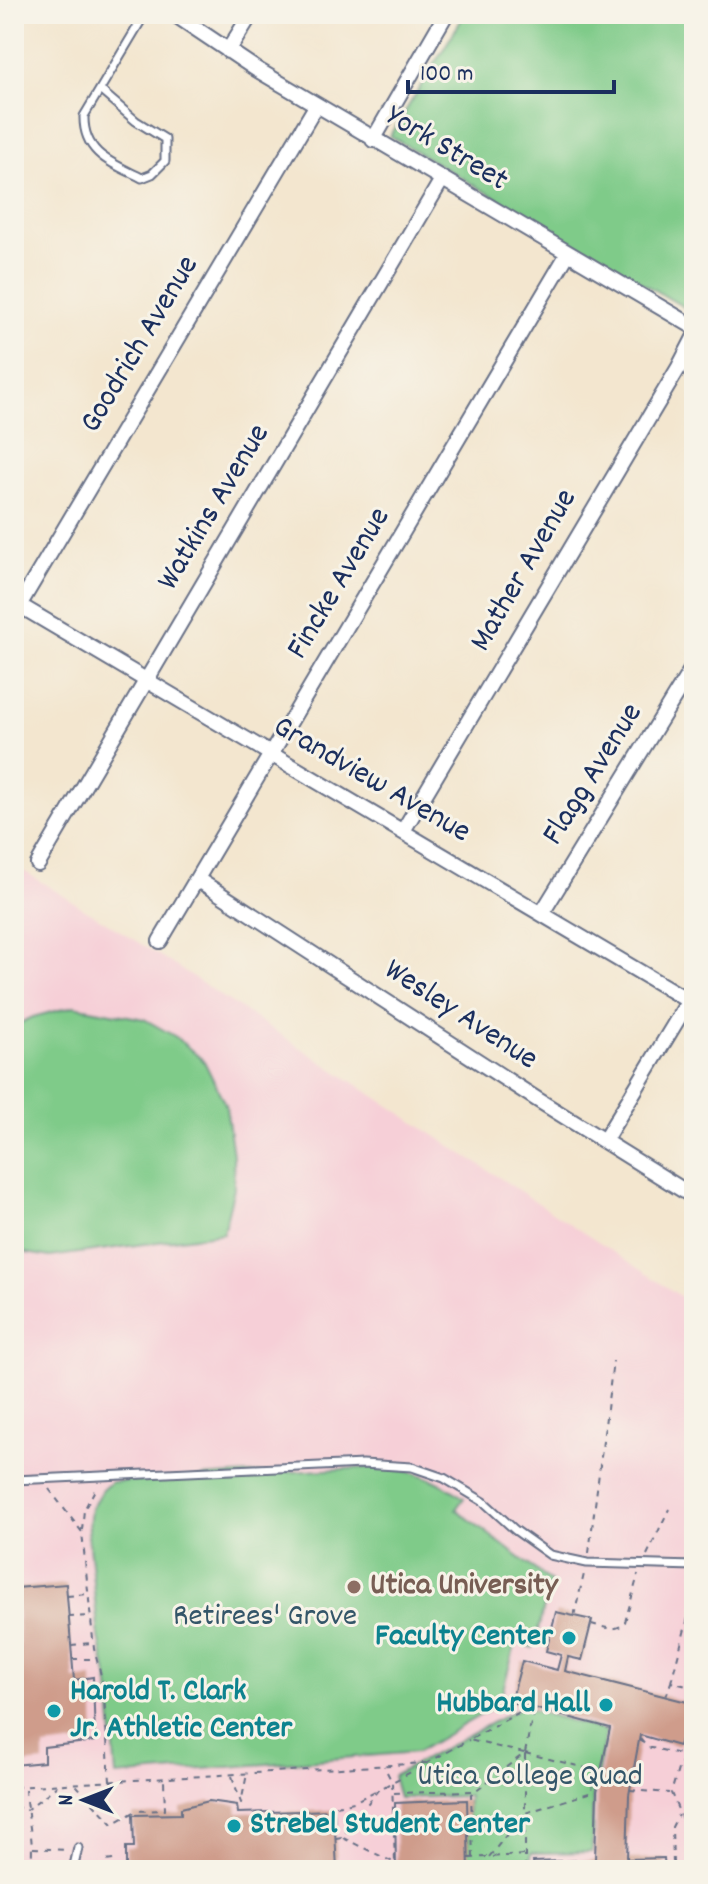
<svg xmlns="http://www.w3.org/2000/svg" width="708" height="1884" font-family="Dekko,sans-serif">
  <rect width="100%" height="100%" fill="#f7f3e8"/>
  <filter id="ink" filterUnits="userSpaceOnUse"><feTurbulence type="fractalNoise" baseFrequency=".0125" numOctaves="2"/><feDisplacementMap in="SourceGraphic" scale="16" xChannelSelector="R" yChannelSelector="G"/><feConvolveMatrix kernelMatrix="1 2 1 2 8 2 1 2 1" color-interpolation-filters="sRGB"/></filter>
  <filter id="wash" filterUnits="userSpaceOnUse"><feTurbulence type="fractalNoise" baseFrequency=".006" numOctaves="4" result="noise"/><feDisplacementMap in="SourceGraphic" scale="32" xChannelSelector="R" yChannelSelector="G"/><feGaussianBlur stdDeviation="1.8" result="paint"/><feColorMatrix in="noise" values="0 0 0 0 0 0 0 0 0 0 0 0 0 0 0 0 0 1.4 0 .05"/><feComposite in="paint" operator="in"/></filter>
  <g filter="url(#wash)">
    <rect width="100%" height="100%" fill="#f3e6cf"/>
    <path fill="#f6cfd7" d="M14 865 157 954 694 1305V1870H14Z"/>
    <path fill="#7fcb89" stroke="#4d7d74" stroke-width="2" d="M465 14H694V313L390 136Z
      M74 1006 144 1019 176 1037 204 1061 226 1106 233 1155 234 1188 223 1233 50 1257 14 1251V1026L33 1017Z
      M378 1467C415 1471 433 1476 464 1498L456 1509 551 1582 533 1648 516 1642 499 1704 417 1752 116 1776 109 1685 99 1637 88 1536 91 1508 102 1490 111 1482Z
      M521 1707 606 1731 593 1797 592 1852 531 1853 530 1870H468V1796L399 1798 393 1776Z"/>
    <g id="blocks">
      <path fill="#cf9c8b" d="M66 1584 74 1680 93 1677 95 1741 44 1747V1762L14 1765V1646H19L16 1588Z
        M556 1612 592 1620 582 1660 568 1657 565 1671 691 1703 679 1746 640 1735 629 1795 627 1859 664 1858 665 1870H534L533 1862 595 1860 597 1791 610 1728 511 1702 522 1661 557 1670 561 1655 546 1651Z
        M467 1800 469 1870H396L395 1803Z
        M209 1801 237 1805 238 1813 334 1810 337 1870H135V1866L126 1867V1847H134L133 1815 181 1814V1808Z"/>
    </g>
  </g>
  <g filter="url(#ink)">
    <use href="#blocks" fill-opacity="0" stroke="#676f86" stroke-width="2"/>
    <g fill="none" stroke-linecap="round" stroke-linejoin="round">
      <defs>
        <path id="lane" d="M100 90 136 121 165 139V161L152 174 142 178C112 163 83 154 84 116L145 14
          M14 1480 363 1464 412 1467 444 1478 484 1502 515 1530 550 1555 587 1563 694 1566
          M694 1784V1785
          M73 1870 78 1848"/>
        <path id="street" d="M174 14 256 69 694 327
          M228 51 251 14
          M373 140 446 14
          M19 605 694 1004
          M14 614 316 106
          M403 831 679 367 694 338
          M38 864 441 181
          M197 879 538 1100 694 1197
          M542 913 694 665
          M160 941 567 255
          M604 1141 694 992"/>
      </defs>
      <use href="#lane" stroke="#676f86" stroke-width="11"/>
      <use href="#street" stroke="#676f86" stroke-width="18"/>
      <path stroke="#676f86" stroke-width="2" stroke-dasharray="6 6" stroke-linecap="butt" d="M14 1278 17 1277
        M49 1489 82 1532 94 1649 103 1683 110 1781
        M82 1530 84 1510 96 1488
        M589 1553 613 1361
        M647 1555 669 1509
        M67 1596 87 1594
        M574 1616 584 1574
        M68 1617 89 1616
        M591 1624C604 1627 617 1633 625 1622L638 1575
        M71 1645 92 1643
        M72 1659H95
        M671 1682 694 1595
        M666 1697 671 1682 694 1688
        M640 1739 647 1747 690 1756 694 1738
        M694 1752 679 1766 671 1793 682 1819 694 1826
        M524 1753 469 1740 529 1707
        M525 1753 594 1770 592 1792 525 1813Z
        M232 1776 241 1803 247 1774
        M76 1785 113 1824 136 1811 165 1810 164 1781
        M14 1787 426 1763
        M25 1789C26 1813 37 1849 29 1870
        M630 1790 669 1793
        M394 1793 475 1791
        M14 1806 26 1810 57 1786
        M336 1806 354 1802 377 1790
        M336 1838 342 1837 378 1790 469 1740
        M343 1838 395 1863 392 1782 384 1766
        M33 1848 66 1850
        M489 1857 524 1813
        M469 1858 524 1855
        M473 1858 471 1794 525 1753 534 1708
        M673 1864 672 1827 678 1815
        M100 1870 106 1861 119 1859
        M525 1870V1814"/>
      <use href="#lane" stroke="#fff" stroke-width="7"/>
      <use href="#street" stroke="#fff" stroke-width="14"/>
    </g>
  </g>
  <circle fill="#8d6e63" stroke="#f7f3e8" stroke-width="3" cx="354" cy="1587" r="8"/>
  <g fill="#0f9aa8" stroke="#f7f3e8" stroke-width="3">
    <circle cx="569" cy="1638" r="8"/>
    <circle cx="606" cy="1705" r="8"/>
    <circle cx="54" cy="1711" r="8"/>
    <circle cx="234" cy="1826" r="8"/>
  </g>
  <g text-anchor="middle" dominant-baseline="central" stroke-width="6" stroke-linejoin="round" paint-order="stroke">
    <g font-size="32" fill="#1b2f5e" stroke="#f7f3e8">
      <text transform="translate(446 150) rotate(31)">York Street</text>
      <text transform="translate(141 345) rotate(-59)">Goodrich Avenue</text>
      <text transform="translate(215 508) rotate(-59)">Watkins Avenue</text>
      <text transform="translate(525 571) rotate(-60)">Mather Avenue</text>
      <text transform="translate(340 584) rotate(-59)">Fincke Avenue</text>
      <text transform="translate(594 775) rotate(-58)">Flagg Avenue</text>
      <text transform="translate(371 781) rotate(30)">Grandview Avenue</text>
      <text transform="translate(460 1016) rotate(33)">Wesley Avenue</text>
    </g>
    <g font-size="32" font-weight="bold" fill="#785e54" stroke="#f7f3e8" text-anchor="start">
      <text x="370" y="1587">Utica University</text>
    </g>
    <g font-size="32" fill="#345669" stroke="#f7f3e8">
      <text x="265" y="1618">Retirees' Grove</text>
      <text x="530" y="1778">Utica College Quad</text>
    </g>
    <g font-size="32" font-weight="bold" fill="#0d838f" stroke="#f7f3e8" text-anchor="end">
      <text x="553" y="1638">Faculty Center</text>
      <text x="70" y="1693" text-anchor="start">Harold T. Clark<tspan x="70" dy="37">Jr. Athletic Center</tspan></text>
      <text x="590" y="1705">Hubbard Hall</text>
      <text x="250" y="1826" text-anchor="start">Strebel Student Center</text>
    </g>
  </g>
  <rect width="708" height="1884" fill="none" stroke="#f7f3e8" stroke-width="48"/>
  <g transform="translate(84 1800) rotate(270)" stroke="#f7f3e8" stroke-width="6" paint-order="stroke">
  <path d="M0-6L14 30L0 20L-14 30Z" fill="#1b2f5e"/>
  <text y="-12" font-size="22" font-weight="bold" text-anchor="middle" fill="#1b2f5e">N</text>
  </g>
  <path d="M408 80v12h206v-12" fill="none" stroke="#1b2f5e" stroke-width="4"/>
  <text x="420" y="80" font-size="24" fill="#1b2f5e" stroke="#f7f3e8" stroke-width="6" paint-order="stroke">100 m</text>
</svg>
